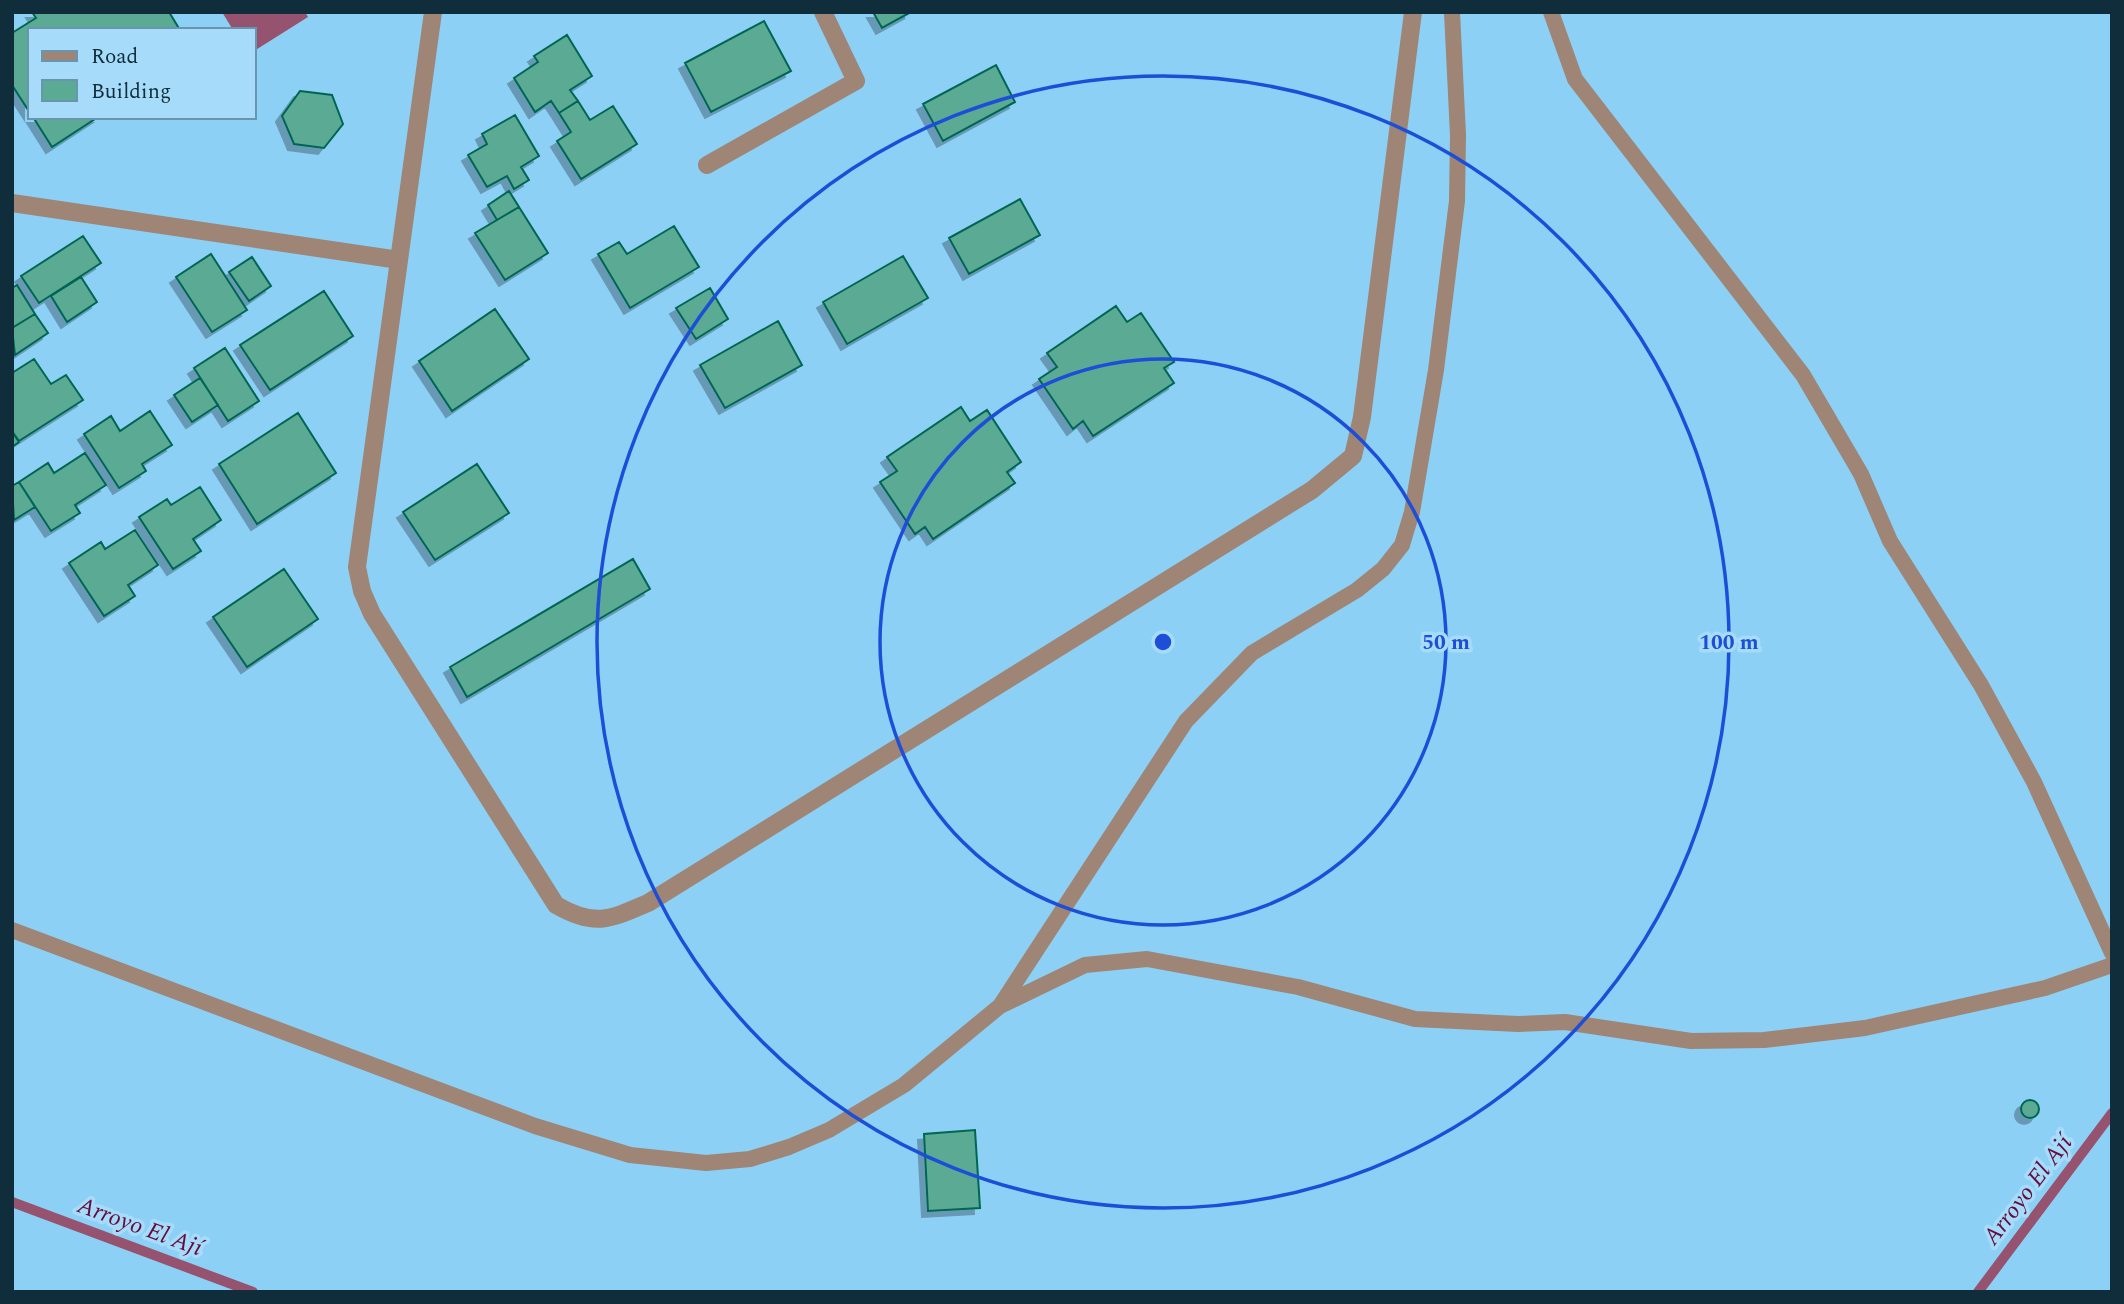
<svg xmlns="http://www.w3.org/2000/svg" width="2124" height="1304" font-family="Spectral,serif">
  <defs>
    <filter id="shadow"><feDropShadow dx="-6" dy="6" stdDeviation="0" flood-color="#0004"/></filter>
  </defs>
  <rect width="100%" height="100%" fill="#8dd0f6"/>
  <path fill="#95536f" d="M222 12H305L308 17 254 51V30H233Z"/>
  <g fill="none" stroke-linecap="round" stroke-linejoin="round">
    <path stroke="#95536f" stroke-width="10" d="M12 1202 253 1292
      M1978 1292 2112 1113"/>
  </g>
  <path fill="#5aaa94" stroke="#026653" stroke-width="2" filter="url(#shadow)" d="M32 12H169L180 30H30V113L12 85V33L36 18Z
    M873 12H911L882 28Z
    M764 21 791 71 711 112 685 63Z
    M567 35 592 76 570 90 578 101 559 113 551 101 535 112 514 78 538 62 534 56Z
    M996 65 1015 102 943 141 923 104Z
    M300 91 332 95 343 124 324 148 294 144 282 116Z
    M578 101 590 120 613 106 637 144 581 179 557 141 571 132 559 113Z
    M515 115 539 156 521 167 529 180 514 189 507 176 487 187 468 155 487 144 482 134Z
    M33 117H98L52 147Z
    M509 191 519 207 497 220 488 205Z
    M1020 199 1040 235 969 274 949 238Z
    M519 207 548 253 505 280 475 233Z
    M674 226 699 267 630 308 598 254 619 242 627 254Z
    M83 236 101 263 39 303 21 276Z
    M211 254 247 310 212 332 176 277Z
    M903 256 928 298 847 344 823 302Z
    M252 257 271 286 249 301 229 272Z
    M81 277 97 302 67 322 51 296Z
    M17 285 35 314 12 328V288Z
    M710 288 728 319 696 339 676 308Z
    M324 291 353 336 270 390 240 345Z
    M1116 306 1127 322 1141 313 1174 362 1164 368 1174 383 1093 436 1083 421 1073 429 1039 379 1057 367 1047 353Z
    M495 309 529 359 452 411 419 361Z
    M35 314 48 333 15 355 12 328Z
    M778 321 802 365 725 408 700 365Z
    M225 348 259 401 228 421 194 368Z
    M34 359 51 384 66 375 83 400 19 441 12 431V373Z
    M200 378 218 405 192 422 174 395Z
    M961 407 970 421 987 410 1021 462 1007 472 1015 483 933 539 925 527 915 534 880 482 897 471 887 457Z
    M150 411 172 445 142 464 146 471 119 488 84 434 111 416 120 431Z
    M298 413 336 473 257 524 219 464Z
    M12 432 19 442 12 447Z
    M85 453 106 485 75 505 80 513 51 531 19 482 48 463 54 473Z
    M477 464 509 513 435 560 403 512Z
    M19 482 35 507 14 520 12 486Z
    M200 487 221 520 193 539 201 551 173 569 139 517 167 499 171 505Z
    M135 530 158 565 128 585 135 596 104 616 69 563 101 542 105 549Z
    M633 559 650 589 467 697 450 667Z
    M284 569 318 619 247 667 213 617Z
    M2021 1109a9 9 0 1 1 18 0a9 9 0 1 1-18 0Z
    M975 1130 980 1208 928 1211 924 1134Z"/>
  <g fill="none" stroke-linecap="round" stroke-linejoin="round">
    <path stroke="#9e8575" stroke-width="16" d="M1551 12 1575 79 1803 375 1861 474 1890 541 1981 685 2034 782 2112 953
      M12 930 535 1126 630 1155 706 1163 750 1159 789 1147 829 1130 904 1085 1000 1006 1085 965 1147 959 1298 987 1415 1019 1518 1024 1565 1022 1691 1041 1764 1040 1865 1028 2045 988 2112 965
      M1000 1006 1186 721 1252 653 1357 590 1383 569 1402 545 1412 512 1436 370 1457 201 1458 135 1452 12"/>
    <path stroke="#9e8575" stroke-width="18" d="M433 12 357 567 362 591 372 614 556 905C594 927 609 920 648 903L1312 490 1353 456 1362 417 1413 12
      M707 165 856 81 823 12
      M12 203 399 260"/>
  </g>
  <g fill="none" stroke="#1d4ed8" stroke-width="3.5">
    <circle cx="1163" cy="642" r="283"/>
    <circle cx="1163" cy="642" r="566"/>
  </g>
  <g text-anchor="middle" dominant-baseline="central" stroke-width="7" stroke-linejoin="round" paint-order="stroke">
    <g font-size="24" font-style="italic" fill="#630c3b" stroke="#a6dbfa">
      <text transform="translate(2028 1190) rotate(-53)">Arroyo El Ají</text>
      <text transform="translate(140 1227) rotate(20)">Arroyo El Ají</text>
    </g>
  </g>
  <circle cx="1163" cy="642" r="10" fill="#1d4ed8" stroke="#a6dbfa" stroke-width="3.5"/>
  <g font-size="21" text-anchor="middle" font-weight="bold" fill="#1d4ed8" stroke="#a6dbfa" stroke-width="7" stroke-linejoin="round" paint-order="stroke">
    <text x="1446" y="649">50 m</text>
    <text x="1729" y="649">100 m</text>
  </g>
  <rect width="2124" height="1304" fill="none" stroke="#102d3b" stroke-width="28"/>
  <rect x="28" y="28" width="228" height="91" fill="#a6dbfa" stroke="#6a95ae" stroke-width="2"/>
  <rect x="42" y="51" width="35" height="10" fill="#9e8575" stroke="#6a95ae" stroke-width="2"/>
  <text x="91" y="63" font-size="21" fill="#102d3b">Road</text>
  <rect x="42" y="80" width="35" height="21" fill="#5aaa94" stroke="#6a95ae" stroke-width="2"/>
  <text x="91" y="98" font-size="21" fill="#102d3b">Building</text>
</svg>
